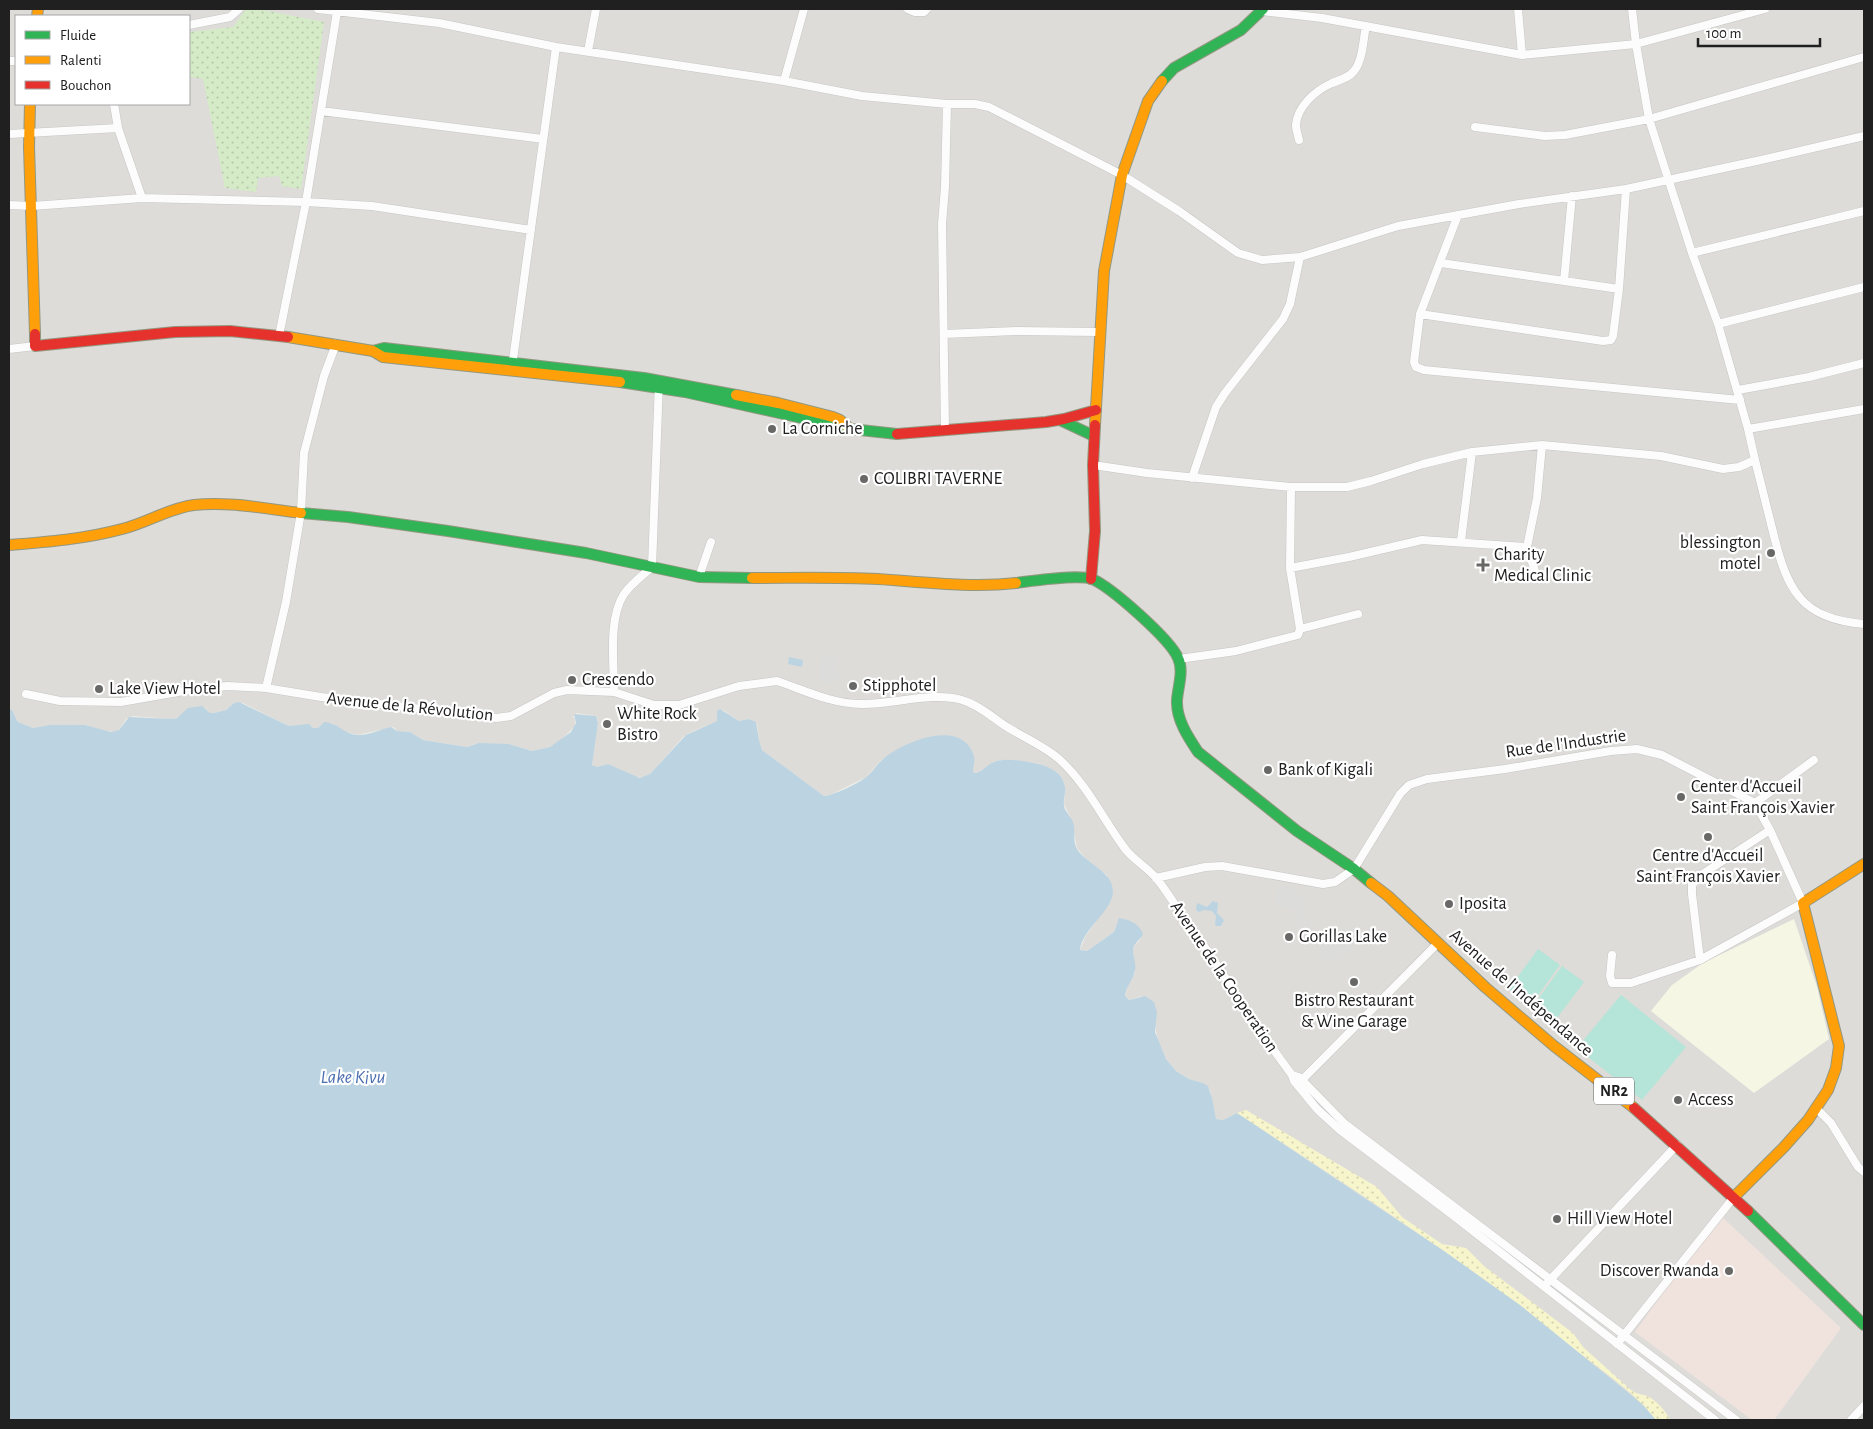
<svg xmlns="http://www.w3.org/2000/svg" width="1873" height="1429" font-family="'Alegreya Sans',sans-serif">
  <defs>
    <pattern id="grass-dots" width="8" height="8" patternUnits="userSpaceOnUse" patternTransform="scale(1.25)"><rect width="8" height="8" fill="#d5ebc7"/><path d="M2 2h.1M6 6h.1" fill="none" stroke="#b7c9ab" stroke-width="1.8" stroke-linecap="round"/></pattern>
    <pattern id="sand-dots" width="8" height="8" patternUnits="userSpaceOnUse" patternTransform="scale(1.25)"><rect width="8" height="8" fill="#f7f5cc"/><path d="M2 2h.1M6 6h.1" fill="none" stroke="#d3d2af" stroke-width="1.8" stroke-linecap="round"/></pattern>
  </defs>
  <rect width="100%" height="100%" fill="#eeede8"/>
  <path fill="#dddcd9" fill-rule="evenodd" d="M9 9H1864V1420H1656L1651 1413 1520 1305 1444 1251 1237 1113 1223 1120 1216 1119 1210 1090 1203 1083 1189 1079 1176 1071 1166 1059 1158 1041 1155 1025 1142 996 1129 1000 1125 996 1128 985 1135 973 1133 950 1135 945 1141 939 1118 921 1114 932 1087 951 1080 950 1085 937 1111 900 1107 875 1086 859 1077 848 1071 818 1064 804 1065 792 1064 782 1060 776 1052 769 1037 763 1001 760 976 773 973 772 971 751 960 739 933 736 905 746 881 760 866 777 832 794 824 796 762 750 759 740 757 724 749 719 739 721 723 710 717 711V721L691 732 683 737 650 774 643 778 634 776 608 764 597 767 593 766 592 763 598 721 596 716 576 713 573 717 575 719V726L561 740 550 747 532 751 509 744H475L467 747 423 740 410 732 397 731 394 727 357 735 343 731 332 723 322 724 318 728H313L310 725 289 726 243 703H234L226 710 214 713H210L205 708 173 719 133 716 126 719 119 730 115 732 106 731 85 725H49L33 728 18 722 12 710 9 709ZM16 16H189V104H16Z"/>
  <path fill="#f0e3de" d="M1719 1214 1841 1328 1774 1420H1752L1635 1332Z"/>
  <path fill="#f5f7e4" d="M1794 919 1817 987 1829 1039 1754 1093 1651 1011 1672 985 1703 963Z"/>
  <path fill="#dcdcda" d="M837 656 838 683H820V657Z
    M1278 884 1295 888 1294 896 1304 898 1301 912 1322 942 1353 921 1366 939 1329 965 1293 915 1295 909 1274 905Z"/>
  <path fill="url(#grass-dots)" d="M246 9H258L324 22 301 189 282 186 279 176 258 178 256 192 225 188 203 79 189 77V32L233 27Z"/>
  <path fill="url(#sand-dots)" d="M1246 1110 1377 1187 1402 1217 1442 1244 1466 1248 1484 1266 1573 1333 1583 1347 1631 1390C1636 1394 1641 1394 1647 1396 1656 1400 1666 1411 1670 1420H1656C1635 1392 1598 1368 1570 1346 1465 1260 1350 1188 1237 1113Z"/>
  <path fill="#b4e5d8" d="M1538 949 1560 965 1531 1005 1509 989Z
    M1562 966 1584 982 1554 1022 1533 1006Z
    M1621 995 1686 1047 1642 1100 1577 1048Z"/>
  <path fill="#bcd4e1" d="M789 657 803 660 802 667 788 664Z
    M239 702 289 726 309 724 313 728H318L324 722C337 722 344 734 357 735 369 736 380 729 391 727L397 731 410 732 423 740 467 747 479 743 509 744 532 751 550 747 571 732 576 723 574 714 596 716 598 723 592 765 597 767 608 764 640 778 650 774 686 735 717 721V711L720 709 739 721 749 719 756 722 759 740 762 750 824 796C834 795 858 784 866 777 872 773 876 765 882 760 902 742 962 717 974 756 975 761 973 767 973 772L976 773C983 771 986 766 992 763 1001 758 1012 760 1022 761 1038 763 1062 767 1065 787 1066 793 1063 799 1064 806 1065 812 1071 816 1073 822 1076 831 1072 840 1077 849 1087 865 1112 870 1113 891 1113 911 1082 929 1080 950L1087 951 1114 932 1119 918C1130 920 1139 923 1143 934 1141 939 1137 941 1134 946 1131 954 1137 962 1135 970 1134 979 1126 986 1125 996L1129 1000 1145 996 1154 1002 1157 1012 1155 1032 1166 1059 1176 1071 1189 1079 1203 1083 1208 1086 1212 1098 1216 1119 1223 1120 1237 1113 1444 1251 1520 1305 1625 1390 1643 1405 1656 1420H9V709L12 710 18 722 33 728 49 725H85L111 732 119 730 129 717 173 719 177 718 188 708 202 706 210 713H214L226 710 234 703Z
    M1213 901 1218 903 1217 913 1224 920 1221 926H1216L1215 924 1216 916 1212 911 1204 910 1199 912 1196 910 1197 903 1207 907Z"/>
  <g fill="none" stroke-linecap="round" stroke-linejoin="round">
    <defs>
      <path id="street" d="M318 9 439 23 556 47 784 81 862 96 947 104H975L989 107 1122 175 1179 211 1238 253 1262 260 1300 257 1398 226 1519 204 1626 189 1761 160 1864 136
        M908 9 915 12H924L927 9
        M1518 9 1522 55
        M1262 11 1322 18 1522 55 1636 44 1765 9
        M189 25 230 17 239 9
        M588 51 596 9
        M9 61H16
        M784 81 804 9
        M114 104 118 128 142 198
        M321 111 543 139
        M1475 127 1545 136 1565 135 1649 119 1864 57
        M9 134 118 128
        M1299 140C1298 135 1296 130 1296 125 1297 107 1315 91 1330 84 1338 80 1348 79 1354 71 1363 60 1363 40 1366 26
        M9 205 32 206 142 198 306 202 372 206 531 230
        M1458 215 1420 314 1414 362 1416 367 1424 370 1740 400
        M1692 253 1864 211
        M1441 263 1619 289
        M1564 281 1572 196
        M1420 314 1603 341 1611 340 1613 336 1619 289 1626 189
        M1718 324 1864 287
        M944 334 1016 331 1099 332
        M279 336 306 202 337 12
        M9 349 35 346
        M512 367 556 47
        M1738 390 1809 377 1864 363
        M1748 429 1864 409
        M945 430 942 224 945 187 947 104
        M1755 460C1761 484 1767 508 1773 532 1787 589 1800 619 1864 624
        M1093 465 1147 473 1291 487H1347L1371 481 1423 464 1472 452 1542 445 1661 456 1723 469 1739 467 1755 460 1748 429 1718 324 1692 253 1649 119 1636 44 1632 9
        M1192 478 1216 407 1225 393 1283 319 1290 304 1300 257
        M1291 487 1290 568 1300 629
        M1461 541 1472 452
        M1290 568 1349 557 1422 540 1527 547
        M1536 574 1527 547 1537 498 1542 445
        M699 577 711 542
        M1179 659 1236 651 1298 635 1300 629 1358 614
        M266 688 286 602 301 512 304 453 324 376 336 344
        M614 692C614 664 608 618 624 594 631 584 643 575 652 567L659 382
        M26 694 60 701 121 702 195 689 228 686 266 688 321 697 496 718 511 716 554 693 567 690 614 692 654 705H679L739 686 777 681C804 690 832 704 861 704 893 705 931 691 962 700 979 705 993 718 1007 727 1025 738 1044 746 1059 759 1087 784 1104 821 1126 850 1135 861 1148 868 1157 879 1166 890 1174 904 1183 916 1221 968 1253 1024 1292 1075L1294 1081 1317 1109 1340 1130 1450 1213 1715 1420
        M1755 803 1814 760
        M1156 878 1205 867 1222 866 1323 884 1335 882 1354 869 1400 794 1409 785 1427 779 1505 769 1611 751 1637 749 1662 755 1755 803 1770 830 1803 903 1700 960 1631 983H1612L1610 976 1612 955
        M1700 960 1692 894V885L1698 877 1770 830
        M1292 1075 1299 1077 1345 1124 1736 1420
        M1299 1083 1438 943
        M1816 1108 1831 1123 1858 1167 1864 1172
        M1548 1282 1677 1145
        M1617 1344 1734 1197
        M1851 1420 1864 1406"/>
      <path id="fast" d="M1162 81 1174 68 1241 30 1263 9
        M373 351 384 348 644 378 736 395
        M620 382 685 392 851 429 897 434
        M1060 420 1094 436
        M301 513 348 517 448 531 586 553 699 577 752 578
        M1016 583C1032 581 1077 574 1092 579 1111 587 1170 639 1178 658 1184 670 1178 687 1177 700 1176 719 1188 737 1198 752L1297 831 1354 869 1371 883
        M1748 1211 1864 1325"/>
      <path id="slow" d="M37 16 38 9
        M30 104 29 147 35 334
        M288 337 373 351 383 357 620 382
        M736 395 778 403 833 417 840 420 848 427
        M1095 425 1104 271 1122 175 1148 101 1162 81
        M9 545C47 542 85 539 122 529 147 523 169 508 194 505 228 501 267 509 301 513
        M752 578C794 578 836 577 878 579 924 582 970 588 1016 583
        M1371 883 1388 896 1485 987 1554 1046 1634 1108
        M1734 1197 1784 1147 1808 1120 1828 1090 1836 1068 1839 1046 1803 903 1864 864"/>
      <path id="jam" d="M35 334V346L175 332 230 331 288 337
        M897 434 1046 422 1064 419 1096 410
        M1091 579 1095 531 1093 465 1095 425
        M1634 1108 1748 1211"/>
    </defs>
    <use href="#street" stroke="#c7c6c4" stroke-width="9"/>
    <use href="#fast" stroke="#939880" stroke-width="12"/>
    <use href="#slow" stroke="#939880" stroke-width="12"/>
    <use href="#jam" stroke="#939880" stroke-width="12"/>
    <use href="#street" stroke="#fcfcfc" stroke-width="8"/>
    <use href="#fast" stroke="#30b455" stroke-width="10"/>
    <use href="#slow" stroke="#ff9f0a" stroke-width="10"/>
    <use href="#jam" stroke="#e5322d" stroke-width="10"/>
  </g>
  <g fill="#686866" stroke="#fff" stroke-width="2">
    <circle cx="772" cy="429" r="5"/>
    <circle cx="864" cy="479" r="5"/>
    <circle cx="1771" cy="553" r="5"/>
    <path d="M1480.5 557.5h5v5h5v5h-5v5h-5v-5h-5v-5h5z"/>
    <circle cx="572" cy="680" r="5"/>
    <circle cx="853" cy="686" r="5"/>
    <circle cx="99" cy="689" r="5"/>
    <circle cx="607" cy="724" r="5"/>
    <circle cx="1268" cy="770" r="5"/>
    <circle cx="1681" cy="797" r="5"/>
    <circle cx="1708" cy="837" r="5"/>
    <circle cx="1449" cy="904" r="5"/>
    <circle cx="1289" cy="937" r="5"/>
    <circle cx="1354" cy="982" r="5"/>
    <circle cx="1678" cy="1100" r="5"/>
    <circle cx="1557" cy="1219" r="5"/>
    <circle cx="1729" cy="1271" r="5"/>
  </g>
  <g text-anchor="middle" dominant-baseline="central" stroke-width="4.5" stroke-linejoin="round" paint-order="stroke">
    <rect fill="#fff" stroke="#636363" stroke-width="1" x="1594" y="1077.5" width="40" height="27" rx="4"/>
    <g font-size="16" font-weight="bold" fill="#202020">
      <text x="1614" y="1091">NR2</text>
    </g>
    <g font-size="18" fill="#202020" stroke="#fff" text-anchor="start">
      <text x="782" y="429">La Corniche</text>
      <text x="874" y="479">COLIBRI TAVERNE</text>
      <text x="1761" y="543" text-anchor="end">blessington<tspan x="1761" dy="21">motel</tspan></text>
      <text x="1494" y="555">Charity<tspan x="1494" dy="21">Medical Clinic</tspan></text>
      <text x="582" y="680">Crescendo</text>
      <text x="863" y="686">Stipphotel</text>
      <text x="109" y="689">Lake View Hotel</text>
      <text x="617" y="714">White Rock<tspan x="617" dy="21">Bistro</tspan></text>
      <text x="1278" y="770">Bank of Kigali</text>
      <text x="1691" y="787">Center d'Accueil<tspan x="1691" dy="21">Saint François Xavier</tspan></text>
      <text x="1708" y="856" text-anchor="middle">Centre d'Accueil<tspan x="1708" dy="21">Saint François Xavier</tspan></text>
      <text x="1459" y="904">Iposita</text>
      <text x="1299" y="937">Gorillas Lake</text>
      <text x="1354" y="1001" text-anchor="middle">Bistro Restaurant<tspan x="1354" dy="21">&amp; Wine Garage</tspan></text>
      <text x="1688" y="1100">Access</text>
      <text x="1567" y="1219">Hill View Hotel</text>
      <text x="1719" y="1271" text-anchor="end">Discover Rwanda</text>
    </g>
    <g font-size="18" fill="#202020" stroke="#fff">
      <text transform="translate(410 707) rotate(6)">Avenue de la Révolution</text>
      <text transform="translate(1566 744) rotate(-8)">Rue de l'Industrie</text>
      <text transform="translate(1224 977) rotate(56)">Avenue de la Cooperation</text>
      <text transform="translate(1521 993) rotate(41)">Avenue de l'Indépendance</text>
    </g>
    <g font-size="19" font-style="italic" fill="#4b6eb0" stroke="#fff">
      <text x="353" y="1077">Lake Kivu</text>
    </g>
  </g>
  <rect width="1873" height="1429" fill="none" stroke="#202020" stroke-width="20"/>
  <rect x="15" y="15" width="175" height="90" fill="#ffffff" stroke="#a6a6a6"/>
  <rect x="25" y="31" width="25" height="8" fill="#30b455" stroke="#a6a6a6"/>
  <text x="60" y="40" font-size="15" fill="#202020">Fluide</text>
  <rect x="25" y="56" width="25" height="8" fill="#ff9f0a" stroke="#a6a6a6"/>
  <text x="60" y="65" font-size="15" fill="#202020">Ralenti</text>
  <rect x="25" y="81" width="25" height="8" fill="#e5322d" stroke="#a6a6a6"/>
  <text x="60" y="90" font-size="15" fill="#202020">Bouchon</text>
  <path d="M1698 38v8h122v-8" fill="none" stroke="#202020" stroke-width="2.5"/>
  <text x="1706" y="38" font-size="15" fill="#202020" stroke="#ffffff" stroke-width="4" paint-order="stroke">100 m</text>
</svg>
